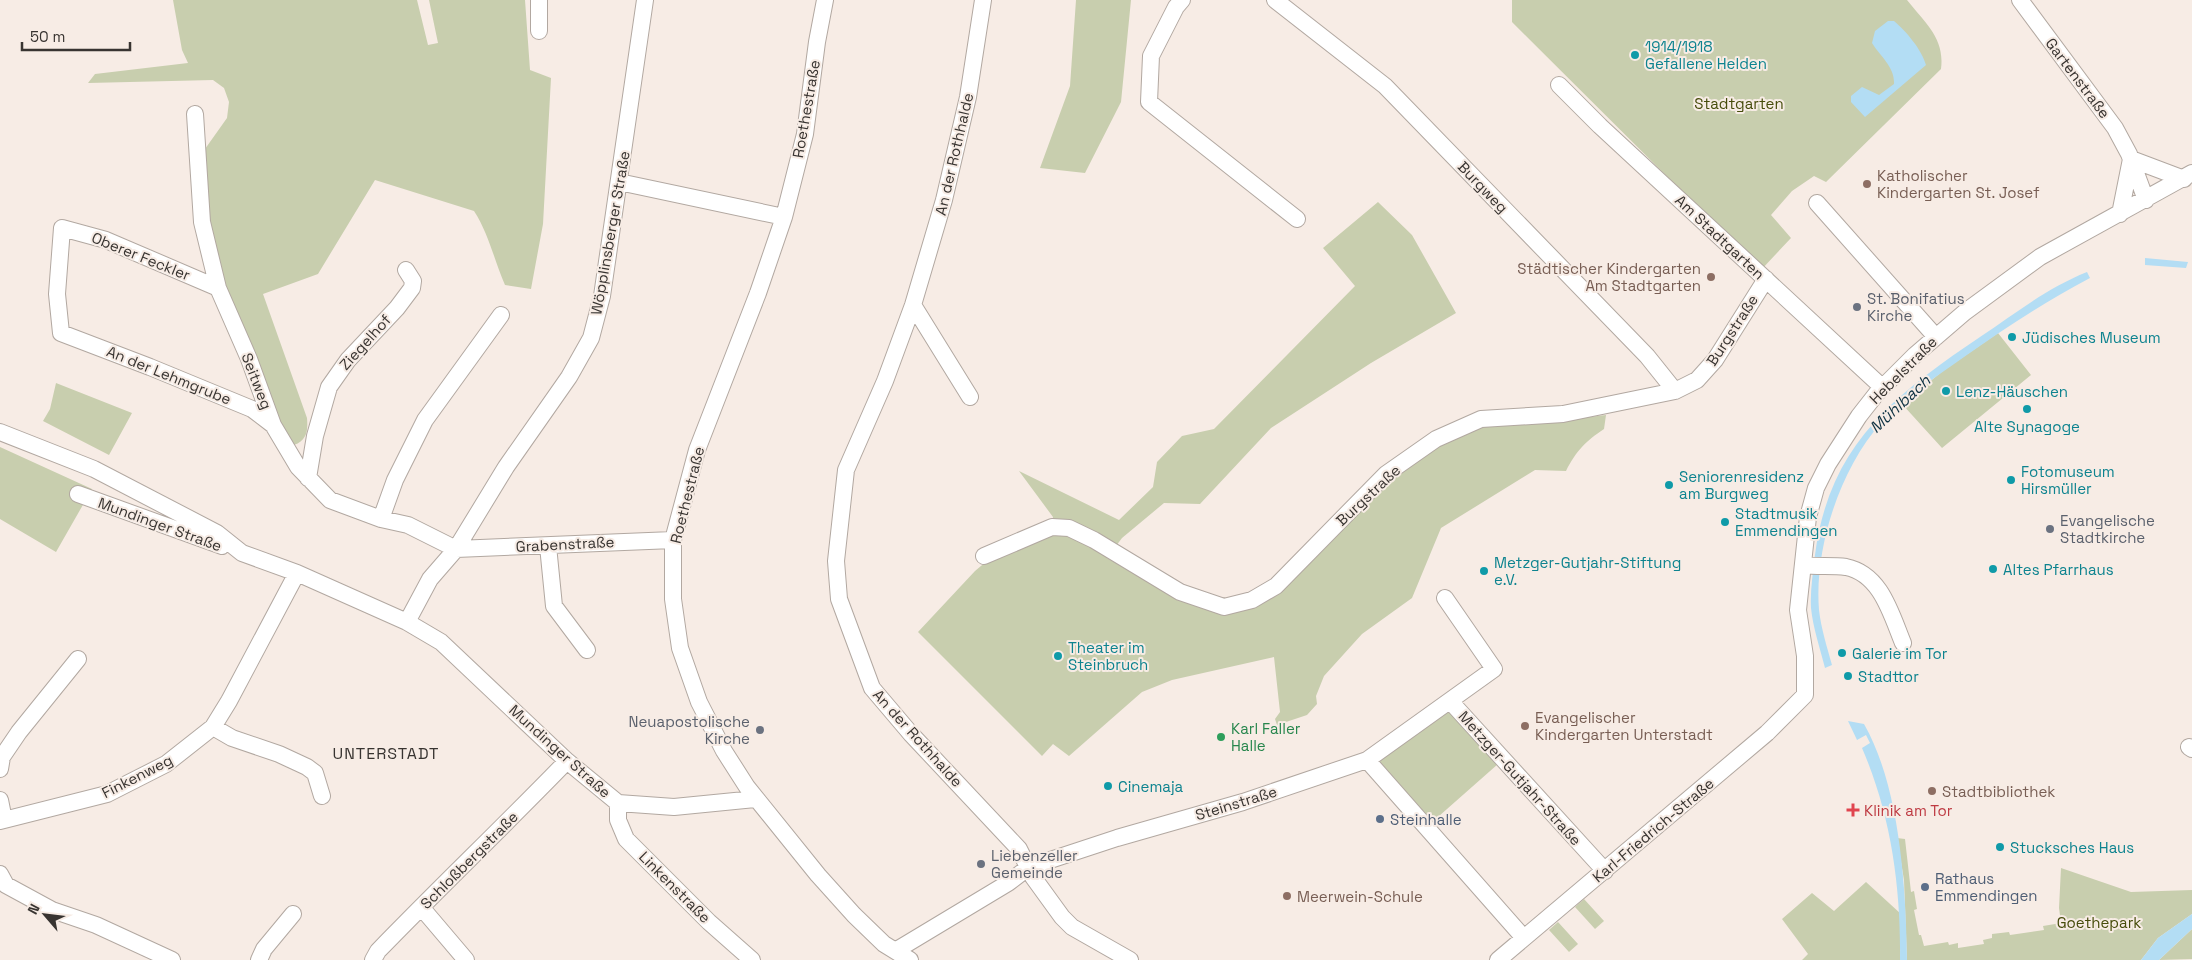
<svg xmlns="http://www.w3.org/2000/svg" width="2192" height="960" font-family="'Space Grotesk',sans-serif">
  <rect width="100%" height="100%" fill="#f7ece5"/>
  <path fill="#c8ceae" d="M173 0H417L428 45 438 43 429 0H525L530 70 551 78 543 224 531 289 505 285C494 260 489 234 474 211L375 180 318 274 263 294 307 418C308 431 307 440 294 445L287 438 225 291 207 222 205 149 227 118 229 102 224 88 213 80 88 83 95 74 188 63 182 50Z
    M1076 0H1131L1121 102 1085 173 1040 168 1070 86Z
    M1512 0H1907C1925 23 1945 38 1941 69L1826 182 1814 176 1792 191 1771 215 1791 238 1761 270 1512 22Z
    M1378 202 1412 235 1456 313 1371 363 1271 428 1200 504 1164 503 1122 538 1107 558 1179 599 1258 604 1364 504 1408 465 1441 444 1486 425 1545 422 1606 415 1604 429C1586 441 1576 451 1566 471L1535 470 1441 528 1412 598 1362 634 1324 676 1316 696 1317 704 1307 715 1277 725 1275 719 1280 712 1274 657 1172 680 1142 692 1069 756 1053 744 1042 756 918 632 975 571 988 560 1052 527 1053 517 1019 471 1119 520 1153 487 1157 462 1182 436 1214 429 1355 286 1323 248Z
    M1998 333 2031 375 1942 448 1902 404 1944 370Z
    M56 383 132 413 109 455 43 421 50 409Z
    M0 447 92 489 56 552 0 519Z
    M1447 708 1498 764 1430 824 1375 760Z
    M1897 838 1905 839 1911 892 1914 891 1917 909 1914 910 1919 935H1921L1924 946 1948 942 1949 945 1958 943V948L1984 944 1983 940 1992 938V934L2009 932 2010 935 2044 930 2043 926 2061 923 2059 908 2061 868 2131 892 2192 890V914L2158 938 2141 960H1907L1904 880Z
    M1866 882 1901 914 1900 960H1802L1808 954 1782 919 1812 893 1834 911Z
    M1584 899 1604 921 1595 929 1575 907Z
    M1558 922 1578 944 1569 952 1549 930Z
    M2192 929V959L2159 960Z"/>
  <path fill="#b3ddf4" d="M1888 21H1894C1906 31 1922 50 1926 65L1865 117 1851 102V96L1862 87 1879 95 1894 84C1895 67 1880 56 1872 43L1875 31Z
    M2145 258 2188 262 2186 268 2145 265Z
    M2087 272 2090 278C2046 301 2005 328 1964 357 1936 377 1905 397 1881 423 1840 469 1814 548 1819 610 1821 628 1827 647 1832 665L1825 668C1820 648 1813 628 1811 608 1810 591 1813 573 1815 555 1829 445 1894 395 1980 337 2016 313 2047 288 2087 272Z
    M1848 721 1864 724C1900 787 1906 887 1907 960H1900C1901 887 1891 815 1862 748L1870 743 1866 735 1857 740Z
    M2192 914V929L2159 960H2141L2158 938Z"/>
  <g fill="none" stroke-linecap="round" stroke-linejoin="round">
    <defs>
      <path id="minor" d="M539 0V31
        M825 0 817 42 805 134 784 217 758 293 697 450 673 540V599L680 648 699 702 724 751 747 787 818 875 854 915 884 944 910 960
        M983 0 968 97 944 200 913 305 885 381 846 470 836 561 839 599 872 688 911 734 1019 849 1033 877 1062 917 1072 927 1130 960
        M1182 0 1176 7 1151 56 1149 102 1297 219
        M1275 0 1385 86 1647 356 1675 391
        M2020 0 2115 128 2129 154 2146 200
        M1559 85 1600 126 1882 387
        M195 114 202 222 218 288 249 359 273 425 298 467 330 500 381 519 408 525 456 549 673 540
        M2131 159 2184 179
        M619 182 784 217
        M1817 203 1936 337
        M2120 214 2131 159
        M218 288 106 240 62 228 57 294 61 333 150 367 252 409 273 425
        M913 305 970 397
        M0 432 94 469 217 533 242 553 297 573 407 622 441 642 567 761 618 803 674 807 755 799
        M308 478 315 436 329 387 348 360 397 308 412 288 413 281 406 270
        M78 494 222 546
        M381 519 395 480 425 420 501 315
        M548 546 554 606 587 650
        M984 556 1052 527 1069 528 1094 540 1180 592 1224 607 1252 600 1276 586 1386 474 1436 439 1481 419 1563 414 1675 391 1697 380 1715 360 1766 279
        M1803 565C1817 567 1832 565 1846 567 1881 574 1891 614 1903 643
        M407 622 430 579 456 549 506 467 569 377 591 338 602 296 645 0
        M1450 701 1605 871
        M213 727 232 738 279 754 307 767 315 773 322 796
        M2189 747 2192 749
        M1367 760 1494 669 1445 598
        M0 769 2 757 19 732 78 659
        M0 800 4 820
        M618 803V820L626 839 709 922 752 960
        M0 821 107 794 166 764 213 727 229 701 297 573
        M0 874 6 885 52 910 96 925 172 960
        M421 907 466 960
        M895 951 1008 883 1029 867 1117 838 1243 802 1367 760 1524 938
        M259 960 264 949 293 914
        M373 960 378 951C440 887 505 825 567 761
        M1498 960 1767 733 1805 695V656L1798 610 1808 517 1816 488 1828 464 1859 416 1877 393 1915 355 1965 312 2040 257 2192 173"/>
    </defs>
    <use href="#minor" stroke="#b2a8a1" stroke-width="18"/>
    <use href="#minor" stroke="#fff" stroke-width="16"/>
  </g>
  <g fill="#0f9aa8" stroke="#f7ece5" stroke-width="2">
    <circle cx="1635" cy="55" r="5"/>
    <circle cx="2012" cy="337" r="5"/>
    <circle cx="1946" cy="391" r="5"/>
    <circle cx="2027" cy="409" r="5"/>
    <circle cx="2011" cy="480" r="5"/>
    <circle cx="1669" cy="485" r="5"/>
    <circle cx="1725" cy="522" r="5"/>
    <circle cx="1993" cy="569" r="5"/>
    <circle cx="1484" cy="571" r="5"/>
    <circle cx="1842" cy="653" r="5"/>
    <circle cx="1058" cy="656" r="5"/>
    <circle cx="1848" cy="676" r="5"/>
    <circle cx="1108" cy="786" r="5"/>
    <circle cx="2000" cy="847" r="5"/>
  </g>
  <g fill="#8d6e63" stroke="#f7ece5" stroke-width="2">
    <circle cx="1867" cy="184" r="5"/>
    <circle cx="1711" cy="277" r="5"/>
    <circle cx="1525" cy="726" r="5"/>
    <circle cx="1932" cy="791" r="5"/>
    <circle cx="1287" cy="896" r="5"/>
  </g>
  <g fill="#6b7280" stroke="#f7ece5" stroke-width="2">
    <circle cx="1857" cy="307" r="5"/>
    <circle cx="2050" cy="529" r="5"/>
    <circle cx="760" cy="730" r="5"/>
    <circle cx="981" cy="864" r="5"/>
  </g>
  <circle fill="#2e9e5b" stroke="#f7ece5" stroke-width="2" cx="1221" cy="737" r="5"/>
  <path fill="#e0444e" stroke="#f7ece5" stroke-width="2" d="M1850.5 802.5h5v5h5v5h-5v5h-5v-5h-5v-5h5z"/>
  <g fill="#5c6f8a" stroke="#f7ece5" stroke-width="2">
    <circle cx="1380" cy="819" r="5"/>
    <circle cx="1925" cy="887" r="5"/>
  </g>
  <g text-anchor="middle" dominant-baseline="central" stroke-width="4" stroke-linejoin="round" paint-order="stroke">
    <g font-size="15" fill="#0d838f" stroke="#f7ece5" text-anchor="start">
      <text x="1645" y="46">1914/1918<tspan x="1645" dy="17">Gefallene Helden</tspan></text>
      <text x="2022" y="337">Jüdisches Museum</text>
      <text x="1956" y="391">Lenz-Häuschen</text>
      <text x="2027" y="426" text-anchor="middle">Alte Synagoge</text>
      <text x="2021" y="471">Fotomuseum<tspan x="2021" dy="17">Hirsmüller</tspan></text>
      <text x="1679" y="476">Seniorenresidenz<tspan x="1679" dy="17">am Burgweg</tspan></text>
      <text x="1735" y="513">Stadtmusik<tspan x="1735" dy="17">Emmendingen</tspan></text>
      <text x="1494" y="562">Metzger-Gutjahr-Stiftung<tspan x="1494" dy="17">e.V.</tspan></text>
      <text x="2003" y="569">Altes Pfarrhaus</text>
      <text x="1068" y="647">Theater im<tspan x="1068" dy="17">Steinbruch</tspan></text>
      <text x="1852" y="653">Galerie im Tor</text>
      <text x="1858" y="676">Stadttor</text>
      <text x="1118" y="786">Cinemaja</text>
      <text x="2010" y="847">Stucksches Haus</text>
    </g>
    <g font-size="15" fill="#383431" stroke="#f7ece5">
      <text transform="translate(2078 78) rotate(53)">Gartenstraße</text>
      <text transform="translate(806 109) rotate(-80)">Roethestraße</text>
      <text transform="translate(954 154) rotate(-77)">An der Rothhalde</text>
      <text transform="translate(1483 187) rotate(46)">Burgweg</text>
      <text transform="translate(610 233) rotate(-80)">Wöpplinsberger Straße</text>
      <text transform="translate(1720 237) rotate(43)">Am Stadtgarten</text>
      <text transform="translate(141 256) rotate(22)">Oberer Feckler</text>
      <text transform="translate(1732 330) rotate(-57)">Burgstraße</text>
      <text transform="translate(365 342) rotate(-48)">Ziegelhof</text>
      <text transform="translate(1903 370) rotate(-45)">Hebelstraße</text>
      <text transform="translate(169 375) rotate(22)">An der Lehmgrube</text>
      <text transform="translate(257 381) rotate(69)">Seitweg</text>
      <text transform="translate(687 495) rotate(-76)">Roethestraße</text>
      <text transform="translate(1368 495) rotate(-43)">Burgstraße</text>
      <text transform="translate(160 524) rotate(20)">Mundinger Straße</text>
      <text transform="translate(565 544) rotate(-3)">Grabenstraße</text>
      <text transform="translate(918 738) rotate(48)">An der Rothhalde</text>
      <text transform="translate(560 751) rotate(42)">Mundinger Straße</text>
      <text transform="translate(137 776) rotate(-27)">Finkenweg</text>
      <text transform="translate(1520 778) rotate(48)">Metzger-Gutjahr-Straße</text>
      <text transform="translate(1236 803) rotate(-17)">Steinstraße</text>
      <text transform="translate(1653 830) rotate(-40)">Karl-Friedrich-Straße</text>
      <text transform="translate(469 860) rotate(-45)">Schloßbergstraße</text>
      <text transform="translate(675 887) rotate(45)">Linkenstraße</text>
    </g>
    <g font-size="15" fill="#464c0b" stroke="#f7ece5">
      <text x="1739" y="103">Stadtgarten</text>
      <text x="2099" y="922">Goethepark</text>
    </g>
    <g font-size="15" fill="#785e54" stroke="#f7ece5" text-anchor="start">
      <text x="1877" y="175">Katholischer<tspan x="1877" dy="17">Kindergarten St. Josef</tspan></text>
      <text x="1701" y="268" text-anchor="end">Städtischer Kindergarten<tspan x="1701" dy="17">Am Stadtgarten</tspan></text>
      <text x="1535" y="717">Evangelischer<tspan x="1535" dy="17">Kindergarten Unterstadt</tspan></text>
      <text x="1942" y="791">Stadtbibliothek</text>
      <text x="1297" y="896">Meerwein-Schule</text>
    </g>
    <g font-size="15" fill="#5b616d" stroke="#f7ece5" text-anchor="start">
      <text x="1867" y="298">St. Bonifatius<tspan x="1867" dy="17">Kirche</tspan></text>
      <text x="2060" y="520">Evangelische<tspan x="2060" dy="17">Stadtkirche</tspan></text>
      <text x="750" y="721" text-anchor="end">Neuapostolische<tspan x="750" dy="17">Kirche</tspan></text>
      <text x="991" y="855">Liebenzeller<tspan x="991" dy="17">Gemeinde</tspan></text>
    </g>
    <g font-size="15" fill="#27864d" stroke="#f7ece5" text-anchor="start">
      <text x="1231" y="728">Karl Faller<tspan x="1231" dy="17">Halle</tspan></text>
    </g>
    <g font-size="15" fill="#be3a42" stroke="#f7ece5" text-anchor="start">
      <text x="1864" y="810">Klinik am Tor</text>
    </g>
    <g font-size="15" fill="#4e5e75" stroke="#f7ece5" text-anchor="start">
      <text x="1390" y="819">Steinhalle</text>
      <text x="1935" y="878">Rathaus<tspan x="1935" dy="17">Emmendingen</tspan></text>
    </g>
    <g font-size="16" font-style="italic" fill="#0e3243" stroke="#f7ece5">
      <text transform="translate(1900 404) rotate(-43)">Mühlbach</text>
    </g>
    <g font-size="16" letter-spacing="1" fill="#383431" stroke="#f7ece5">
      <text x="386" y="753">UNTERSTADT</text>
    </g>
  </g>
  <g transform="translate(45 915) rotate(298)" stroke="#f7ece5" stroke-width="4" paint-order="stroke">
  <path d="M0-4L9 19L0 12L-9 19Z" fill="#383431"/>
  <text y="-8" font-size="14" font-weight="bold" text-anchor="middle" fill="#383431">N</text>
  </g>
  <path d="M22 42v8h108v-8" fill="none" stroke="#383431" stroke-width="2.5"/>
  <text x="30" y="42" font-size="15" fill="#383431" stroke="#f7ece5" stroke-width="4" paint-order="stroke">50 m</text>
</svg>
